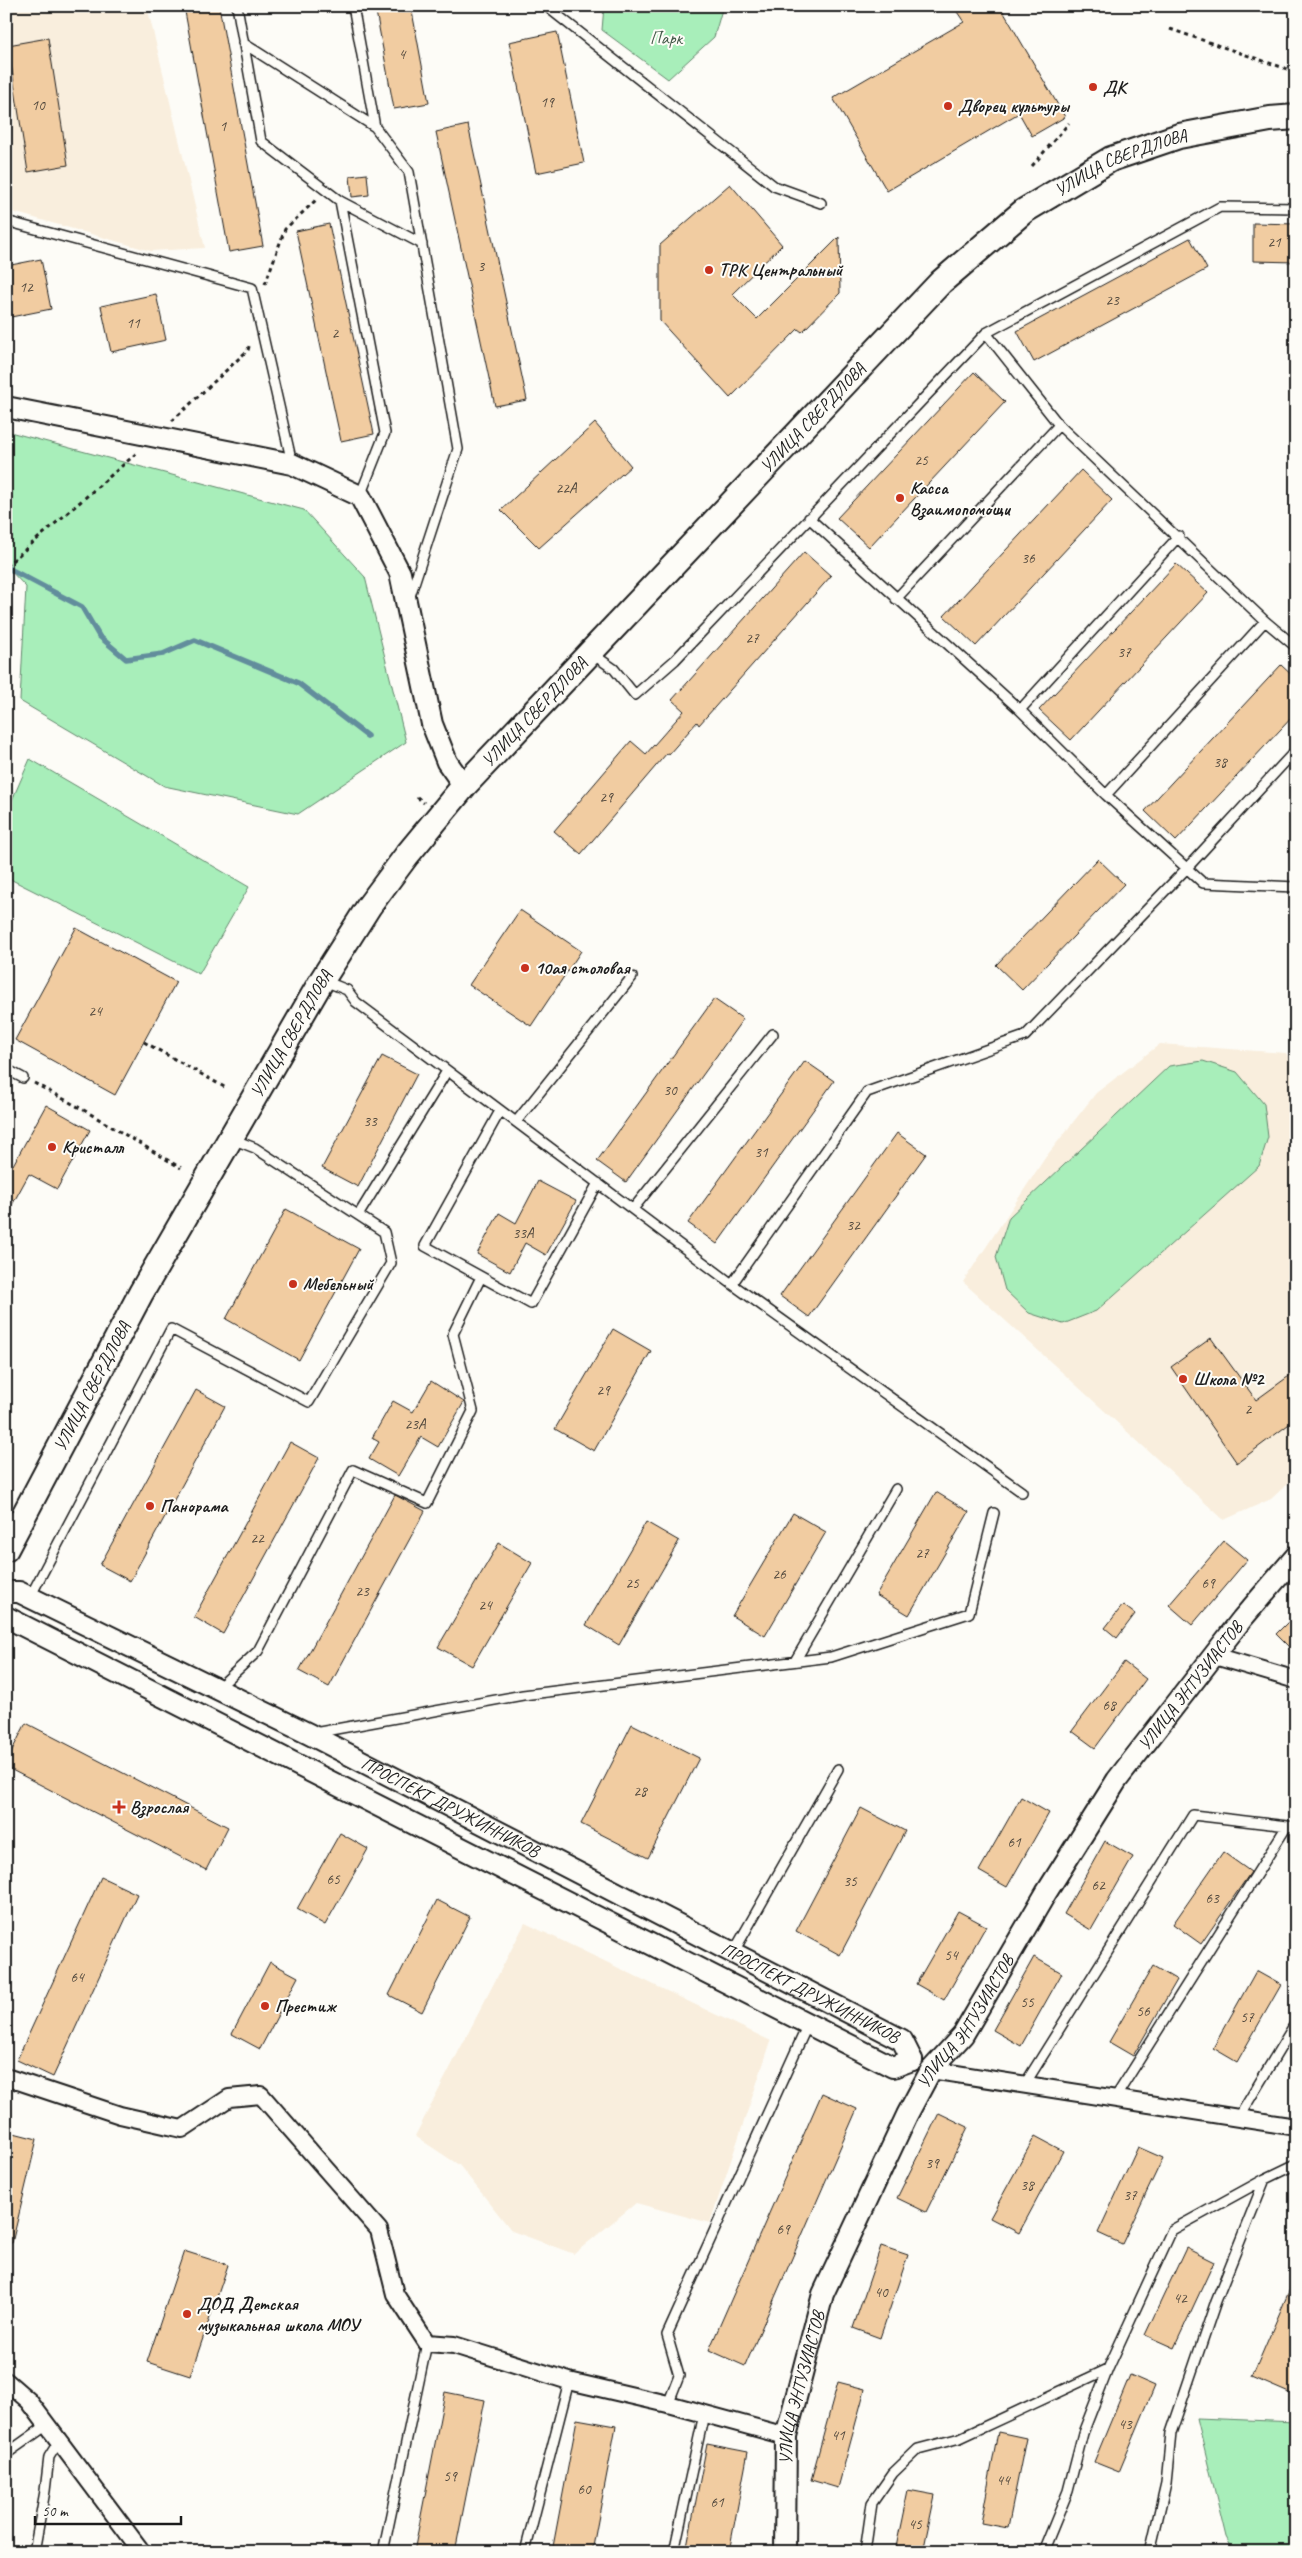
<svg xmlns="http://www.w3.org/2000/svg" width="1302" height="2558" font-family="Caveat,sans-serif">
  <rect width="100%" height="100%" fill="#fdfcf7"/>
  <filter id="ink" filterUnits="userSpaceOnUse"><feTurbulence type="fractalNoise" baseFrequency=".02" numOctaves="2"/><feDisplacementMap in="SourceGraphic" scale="10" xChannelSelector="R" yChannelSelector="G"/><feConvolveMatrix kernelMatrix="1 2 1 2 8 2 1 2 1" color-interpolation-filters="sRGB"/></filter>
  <g filter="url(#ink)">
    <path fill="#f9eedd" d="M6 6H147L205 248 151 251 6 210Z
      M1160 1044 1286 1053 1296 1071V1476L1271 1499 1224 1520 963 1282 1045 1158 1096 1093Z
      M525 1923 771 2041 710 2223 636 2203 574 2254 512 2231 459 2165 415 2136Z"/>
    <path fill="#a8eeba" stroke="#62856b" d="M604 6H723L714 37 668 79 602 30Z
      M6 431 304 510 365 577 406 742 298 814 164 786 20 701 26 587 6 566Z
      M30 759 249 887 199 974 6 877V814Z
      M1203 1061 1237 1072 1264 1104 1268 1137 1259 1166 1096 1311 1063 1324 1029 1313 1005 1290 996 1257 1009 1217 1169 1066Z
      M1197 2418 1296 2422V2552H1234L1226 2537Z"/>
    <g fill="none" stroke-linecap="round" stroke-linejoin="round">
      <path stroke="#628d9c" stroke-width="5.5" d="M6 567 82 607 99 636 126 659 163 654 195 640 298 683 367 736"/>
    </g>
    <path fill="#f1cca1" stroke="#1c1c1c" d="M184 6H219L263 246 229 252Z
      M375 6H411L429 103 394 109Z
      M953 6H1000L1065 117 1032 136 1019 113 887 191 833 98 964 22Z
      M557 32 584 163 536 173 509 42Z
      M48 38 68 165 28 172 8 45Z
      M468 125 527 400 495 406 436 132Z
      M367 174 369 195 352 197 350 176Z
      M730 184 782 245 732 294 757 319 839 237 840 293 802 332 798 329 730 398 660 321V245Z
      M1253 223 1296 224V262L1253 261Z
      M329 224 374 434 341 441 296 231Z
      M1190 238 1207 269 1034 362 1017 331Z
      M41 259 51 309 6 318V266Z
      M156 294 166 340 111 352 101 306Z
      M974 372 1005 402 869 547 837 518Z
      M595 423 631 466 539 548 501 510Z
      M1081 470 1112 500 976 646 944 616Z
      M804 552 831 576 699 725 697 722 669 754 667 753 581 854 554 831 631 741 646 754 684 711 672 700Z
      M1176 564 1208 593 1071 740 1039 710Z
      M1281 665 1296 679V713L1176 841 1145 811Z
      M1098 859 1124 884 1022 990 996 965Z
      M520 910 581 951 531 1026 469 985Z
      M76 928 176 982 115 1095 15 1040Z
      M714 999 743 1019 626 1182 597 1161Z
      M382 1056 417 1074 358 1187 322 1168Z
      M805 1061 834 1081 717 1244 688 1223Z
      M46 1105 90 1130 57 1189 29 1174 6 1216V1162L13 1165Z
      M897 1133 926 1154 809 1317 780 1296Z
      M538 1181 576 1201 546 1255 525 1243 510 1272 477 1254 499 1213 516 1223Z
      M286 1209 359 1249 299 1360 226 1319Z
      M613 1329 651 1351 594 1451 555 1429Z
      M1211 1338 1256 1400 1296 1371V1419L1237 1463 1171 1367Z
      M431 1381 464 1402 438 1447 421 1437 398 1476 369 1459 379 1442 372 1438 393 1401 413 1412Z
      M196 1390 225 1406 130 1581 100 1565Z
      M290 1442 319 1458 223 1634 194 1617Z
      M936 1492 969 1512 909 1615 876 1595Z
      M395 1495 425 1511 329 1687 299 1671Z
      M793 1513 826 1532 765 1636 732 1616Z
      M646 1522 679 1541 619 1645 586 1625Z
      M1224 1541 1247 1560 1192 1625 1169 1605Z
      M499 1543 532 1563 472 1666 438 1647Z
      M1123 1605 1135 1614 1117 1638 1105 1628Z
      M1296 1614V1654L1276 1634Z
      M1124 1662 1146 1679 1095 1748 1072 1731Z
      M26 1723 228 1827 206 1870 6 1767V1762Z
      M632 1724 699 1758 648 1858 581 1824Z
      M1021 1797 1049 1813 1007 1887 979 1871Z
      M861 1808 905 1831 840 1955 796 1931Z
      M340 1833 368 1849 325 1925 297 1909Z
      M1105 1841 1133 1857 1091 1930 1064 1914Z
      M1223 1852 1251 1872 1201 1944 1173 1924Z
      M101 1877 137 1894 53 2077 17 2060Z
      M437 1900 470 1917 422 2012 389 1995Z
      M958 1911 986 1926 944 2000 916 1984Z
      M1034 1957 1062 1973 1021 2046 993 2030Z
      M270 1962 298 1977 260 2049 232 2034Z
      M1153 1966 1177 1980 1133 2056 1109 2042Z
      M1256 1971 1281 1985 1237 2062 1213 2048Z
      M822 2093 857 2109 745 2366 709 2350Z
      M939 2113 968 2127 926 2212 897 2198Z
      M6 2131 37 2139 12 2243H6Z
      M1035 2136 1063 2151 1019 2233 990 2218Z
      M1138 2147 1163 2158 1122 2244 1098 2233Z
      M881 2246 908 2255 880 2338 853 2328Z
      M1186 2248 1214 2262 1174 2348 1145 2335Z
      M184 2251 228 2265 190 2376 147 2362Z
      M1296 2275V2396L1252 2377Z
      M1130 2375 1155 2386 1119 2472 1094 2462Z
      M838 2382 865 2389 838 2488 811 2480Z
      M445 2392 485 2400 455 2552H414Z
      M577 2419 616 2426 592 2552H552Z
      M998 2432 1026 2438 1008 2528 981 2523Z
      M707 2444 748 2452 729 2552H686Z
      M908 2490 935 2495 923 2552H895Z"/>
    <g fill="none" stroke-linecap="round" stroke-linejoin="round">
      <defs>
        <path id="service" d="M237 6 261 141 340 201 422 244
          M353 6 375 127 409 172 458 449 410 596
          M546 6 774 186 821 203
          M243 43 375 127
          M340 201 385 433 360 496
          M6 221 252 288 292 463
          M986 333 1059 425 1265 621 1296 647
          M809 518 1020 710 1106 795 1203 883 1296 887
          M896 599 1059 425
          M591 653 614 669 635 695 675 660 986 333 1220 207 1296 208
          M1020 710 1179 536
          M1106 795 1265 621
          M322 980 347 990 356 1002 732 1284 1022 1492
          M6 1069 23 1078
          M500 1111 425 1246 531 1304 598 1183
          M516 1122 632 977
          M633 1209 773 1034
          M359 1214 447 1071
          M732 1284 867 1092 1025 1036 1186 869 1296 750
          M30 1597 171 1329 309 1402 391 1263 384 1232 255 1148 232 1139
          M795 1661 896 1489
          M217 1689 258 1651 353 1470 427 1503 473 1411 453 1334 481 1277
          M314 1733 523 1695 831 1657 969 1613 994 1513
          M733 1953 838 1769
          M1025 2084 1193 1815 1296 1827
          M1115 2098 1287 1826
          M1239 2117 1296 2022
          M668 2404 679 2376 667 2335 808 2024
          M6 2454 47 2425
          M34 2552 45 2491 49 2457 59 2441
          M383 2552 427 2343
          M525 2552 569 2381
          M674 2552 704 2414
          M865 2552 872 2503 893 2473 918 2449 960 2438 1108 2369 1172 2230 1265 2179
          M1043 2552 1068 2491 1083 2433 1108 2369
          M1150 2552 1166 2483 1171 2433 1216 2301 1265 2179 1296 2164"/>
        <path id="minor" d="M1215 1656 1296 1680
          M931 2070 1296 2127
          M6 2077 120 2115 182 2129 229 2098 261 2095 379 2230 395 2294 427 2343 454 2345 569 2381 668 2404 786 2436
          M6 2381 29 2401 142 2552"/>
        <g id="tertiary">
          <path d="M6 407 292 464 360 496 400 573 432 724 447 762 464 786"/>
          <path id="s1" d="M6 1592H19L309 1734 902 2040 912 2060"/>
          <path d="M6 1617 893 2067 912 2060"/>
          <path id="s2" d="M785 2552 786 2436 823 2294 907 2115 931 2070 963 2035 1046 1893 1117 1780 1242 1619 1296 1556"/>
        </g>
        <g id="secondary">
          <path id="s3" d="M6 1549 141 1293 322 980 369 906 407 855 464 786 941 282 1024 211 1111 159 1179 136 1270 119 1296 117"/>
        </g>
      </defs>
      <use href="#service" stroke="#1c1c1c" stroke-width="12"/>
      <use href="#minor" stroke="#1c1c1c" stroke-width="20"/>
      <use href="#tertiary" stroke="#1c1c1c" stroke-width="24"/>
      <use href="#secondary" stroke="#1c1c1c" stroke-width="28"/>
      <path stroke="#1c1c1c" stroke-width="3" stroke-dasharray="4 4" stroke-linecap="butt" d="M1170 29 1296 72
        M1032 166 1069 123
        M265 284 285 229 316 200
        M172 421 248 350 250 343
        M6 566 138 452
        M417 797 424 803
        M144 1042 226 1088
        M34 1083 82 1109 181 1168"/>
      <use href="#service" stroke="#fdfcf7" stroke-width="9"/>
      <use href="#minor" stroke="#fdfcf7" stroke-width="16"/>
      <use href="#tertiary" stroke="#fdfcf7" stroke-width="20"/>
      <use href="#secondary" stroke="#fdfcf7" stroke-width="24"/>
    </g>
  </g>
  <g fill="#c8321e" stroke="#fdfcf7" stroke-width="2">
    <circle cx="1093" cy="87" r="5"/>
    <circle cx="948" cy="106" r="5"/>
    <circle cx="709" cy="270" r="5"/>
    <circle cx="900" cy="498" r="5"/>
    <circle cx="525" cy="968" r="5"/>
    <circle cx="52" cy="1147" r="5"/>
    <circle cx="293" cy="1284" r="5"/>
    <circle cx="1183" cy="1379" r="5"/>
    <circle cx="150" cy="1506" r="5"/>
    <path d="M116.5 1799.5h5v5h5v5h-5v5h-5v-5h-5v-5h5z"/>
    <circle cx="265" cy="2006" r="5"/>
    <circle cx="187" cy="2314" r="5"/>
  </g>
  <g text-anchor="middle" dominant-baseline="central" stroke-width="4" stroke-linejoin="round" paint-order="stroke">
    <g font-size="15" fill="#51483d">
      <text x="402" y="54">4</text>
      <text x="547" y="102">19</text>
      <text x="38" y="105">10</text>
      <text x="223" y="126">1</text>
      <text x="1274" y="242">21</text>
      <text x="481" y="266">3</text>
      <text x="26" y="287">12</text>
      <text x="1112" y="300">23</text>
      <text x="133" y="323">11</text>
      <text x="335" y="333">2</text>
      <text x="921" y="460">25</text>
      <text x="566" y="488">22А</text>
      <text x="1028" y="558">36</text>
      <text x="752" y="638">27</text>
      <text x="1124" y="652">37</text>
      <text x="1220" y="762">38</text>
      <text x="606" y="797">29</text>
      <text x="95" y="1011">24</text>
      <text x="670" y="1090">30</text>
      <text x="370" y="1121">33</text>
      <text x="761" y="1152">31</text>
      <text x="853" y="1225">32</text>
      <text x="523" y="1233">33А</text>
      <text x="603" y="1390">29</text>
      <text x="1248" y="1409">2</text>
      <text x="415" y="1424">23А</text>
      <text x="257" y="1538">22</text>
      <text x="922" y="1553">27</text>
      <text x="779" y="1574">26</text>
      <text x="632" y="1583">25</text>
      <text x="1208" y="1583">69</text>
      <text x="362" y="1591">23</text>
      <text x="485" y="1605">24</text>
      <text x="1109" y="1705">68</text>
      <text x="640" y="1791">28</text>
      <text x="1014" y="1842">61</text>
      <text x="333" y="1879">65</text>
      <text x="850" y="1881">35</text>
      <text x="1098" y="1885">62</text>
      <text x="1212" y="1898">63</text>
      <text x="951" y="1955">54</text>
      <text x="77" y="1977">64</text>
      <text x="1027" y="2002">55</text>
      <text x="1143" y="2011">56</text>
      <text x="1247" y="2017">57</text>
      <text x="932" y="2163">39</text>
      <text x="1027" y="2185">38</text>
      <text x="1130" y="2195">37</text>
      <text x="783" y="2229">69</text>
      <text x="881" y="2292">40</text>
      <text x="1180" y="2298">42</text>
      <text x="1125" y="2424">43</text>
      <text x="838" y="2435">41</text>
      <text x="450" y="2476">59</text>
      <text x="1003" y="2480">44</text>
      <text x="584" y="2489">60</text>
      <text x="717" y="2502">61</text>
      <text x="915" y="2524">45</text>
    </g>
    <g font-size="18" fill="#465b4b" stroke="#fdfcf7">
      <text x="666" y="38">Парк</text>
    </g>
    <g font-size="18" font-weight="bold" fill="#1c1c1c" stroke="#fdfcf7" text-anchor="start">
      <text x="1103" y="87">ДК</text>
      <text x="958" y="106">Дворец культуры</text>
      <text x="719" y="270">ТРК Центральный</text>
      <text x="910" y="488">Касса<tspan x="910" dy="21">Взаимопомощи</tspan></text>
      <text x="535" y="968">10ая столовая</text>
      <text x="62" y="1147">Кристалл</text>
      <text x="303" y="1284">Мебельный</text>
      <text x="1193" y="1379">Школа №2</text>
      <text x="160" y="1506">Панорама</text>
      <text x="130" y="1807">Взрослая</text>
      <text x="275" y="2006">Престиж</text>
      <text x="197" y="2304">ДОД Детская<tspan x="197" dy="21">музыкальная школа МОУ</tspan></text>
    </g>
    <g font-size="18" fill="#1c1c1c" stroke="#fdfcf7">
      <text stroke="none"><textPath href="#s3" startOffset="1804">УЛИЦА СВЕРДЛОВА</textPath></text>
      <text stroke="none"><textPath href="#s3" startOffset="1399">УЛИЦА СВЕРДЛОВА</textPath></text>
      <text stroke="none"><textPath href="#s3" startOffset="994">УЛИЦА СВЕРДЛОВА</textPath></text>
      <text stroke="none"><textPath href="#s3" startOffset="589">УЛИЦА СВЕРДЛОВА</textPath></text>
      <text stroke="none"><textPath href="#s3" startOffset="184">УЛИЦА СВЕРДЛОВА</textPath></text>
      <text stroke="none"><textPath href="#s2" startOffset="976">УЛИЦА ЭНТУЗИАСТОВ</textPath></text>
      <text stroke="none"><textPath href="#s1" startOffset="495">ПРОСПЕКТ ДРУЖИННИКОВ</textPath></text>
      <text stroke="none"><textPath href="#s1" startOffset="900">ПРОСПЕКТ ДРУЖИННИКОВ</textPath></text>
      <text stroke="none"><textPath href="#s2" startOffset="571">УЛИЦА ЭНТУЗИАСТОВ</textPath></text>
      <text stroke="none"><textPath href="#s2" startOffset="166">УЛИЦА ЭНТУЗИАСТОВ</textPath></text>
    </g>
  </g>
  <rect width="1302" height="2558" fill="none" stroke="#fdfcf7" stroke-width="25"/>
  <rect x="12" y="12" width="1277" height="2533" fill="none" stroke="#1c1c1c" stroke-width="2" filter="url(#ink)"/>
  <path d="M35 2516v8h146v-8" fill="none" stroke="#1c1c1c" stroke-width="2.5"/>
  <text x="42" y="2516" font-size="15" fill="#1c1c1c" stroke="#fdfcf7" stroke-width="4" paint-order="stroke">50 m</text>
</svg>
